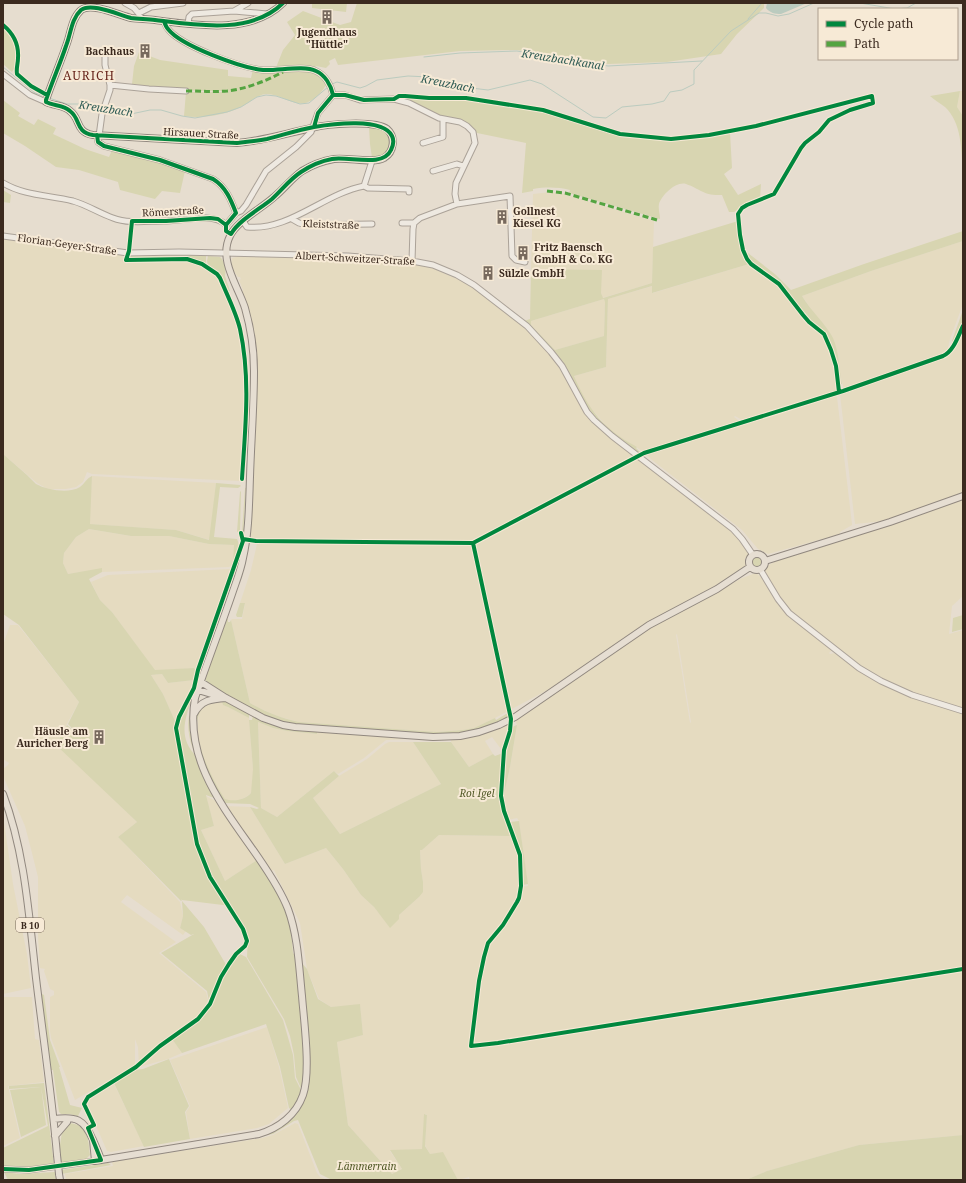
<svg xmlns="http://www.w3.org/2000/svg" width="966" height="1183" font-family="'Noto Serif',serif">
  <rect width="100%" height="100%" fill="#e6ddcf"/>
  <path fill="#e5dbc0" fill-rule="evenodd" d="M960 91H963V116L957 107Z
    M551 192 564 194 654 221 652 283 602 298 601 293 531 269 533 194Z
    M3 238 122 255 126 264 136 260H187L201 265 217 275 220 278 238 324 245 372 246 402 240 481 92 474 87 472 83 482 76 487 66 489H49L44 487 37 483 3 454Z
    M963 241V304L950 339 947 352 943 355 844 390 830 333 814 313 802 296 871 271Z
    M240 256 347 258 412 263 432 268 464 282 479 291 521 324 544 347 558 365 580 404 599 428 727 527 735 535 749 553 745 559 746 566 718 584 642 628 559 684 495 718 474 728 463 730 437 732 299 722 277 716 255 706 250 703 231 620 232 619H242L245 604 240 603 251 570 257 544 250 536 254 371 241 294 243 290 239 280 241 279 240 277H238L232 269 231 264 232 258Z
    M749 264 778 284 807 322 822 334 829 349 834 366 836 390 834 393 744 421 735 416 734 417 738 420 737 423 646 452 642 451 611 431 588 405 582 394 574 376 606 367 608 299 653 286V293Z
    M604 299 605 301 604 336 555 350 531 325V321Z
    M963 330V493L884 521 855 524 840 394 947 355 952 350Z
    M833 396 837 397 852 524V525L840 532V534L768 554 758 549 742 530 652 460 647 455 649 453Z
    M92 476 216 483 210 540 176 530 89 524Z
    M963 498V525L961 526 963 530V596L952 606 949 634 963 630V709L901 689 861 667 786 608 765 573 764 569 767 566 778 560Z
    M89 529 131 536H169L209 544 235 545 233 563 234 564 229 567 102 572V569L68 574 63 563 64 553 76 537Z
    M230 569 232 571 215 620 198 667 196 668 155 671 112 612 100 600 91 582 108 575Z
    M756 573 761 577 776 602 787 615 832 650 829 653 830 654 836 653 849 663 883 684 908 696 963 712V1135L859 1145 767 1171 746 1180H470L469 1177 458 1180 443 1153 430 1154 425 1145 427 1115 425 1114 422 1149 390 1151 402 1169 392 1174 348 1125 337 1042 363 1035 360 1005 331 1007 319 999 307 969 300 923 274 870 271 871 225 806 250 807 285 864 326 848 343 869 361 895 374 907 390 927 399 915 419 897 423 882 421 869 420 849 422 850 439 835 511 836 518 854 519 887 528 886 519 821 517 818 508 820 507 818 503 799 510 767 517 725 515 720 643 632 742 578ZM677 634 691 722 690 723 676 635Z
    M10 625H18L79 702 56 744 137 822 118 837 180 902 183 916 180 928 186 931 183 935 127 895 121 902 176 942 159 953 206 992 208 1000 204 1009 182 1032 172 1039 182 1053 168 1059 139 1067 138 1047 135 1039V1065L75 1100 51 1038 50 1031V997L54 995V991L50 989 44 971 45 969 40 968 38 937V877L32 853 25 826 3 776V769L8 765 9 763 3 759V645Z
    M162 674 168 683 194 680 193 688 177 721H175L163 694 151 675Z
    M222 702 223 705 228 707 249 718 253 769V784L251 793 246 797 239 800 229 801 225 799 221 794 205 763 198 737V723L199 713 204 707 210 704Z
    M258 722 273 728 287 731 317 734V731L409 737V739L386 740 364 758 338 774 334 771 277 817 261 808Z
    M505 725 508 726 503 748 501 749 492 737 485 741 493 754 469 767 451 742V739L481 735Z
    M389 742H413L441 784 340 834 313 798 339 776 367 759 385 744Z
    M206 796 218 802 257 860 225 881 201 830 214 826Z
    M3 815 13 884 27 954 31 988 3 994Z
    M3 997H32L35 1039 39 1040 44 1082 8 1086 20 1138 3 1146Z
    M267 1027 279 1067 288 1108 269 1124 257 1128 190 1139 186 1112 190 1106 170 1060Z
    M114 1084 144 1146 111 1152 107 1151 88 1107 87 1102 89 1100Z
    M295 1123 298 1124 317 1173 320 1177 327 1180H66L65 1174 113 1166 112 1162 262 1138 273 1135Z"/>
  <path fill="#d8d5b1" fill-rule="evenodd" d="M312 3H347L346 12 312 8Z
    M357 3H764V8L737 34 721 54 667 62 608 64 517 50 460 51 338 65 335 58 329 61 330 64 326 68 316 66 315 69 275 70 283 50 295 35 287 22 303 11 340 25 351 22Z
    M3 28C15 37 23 59 12 72L3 64Z
    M139 52 160 60 228 70V76L251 78 253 69 312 72 319 74 327 83C323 91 316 99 308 102 294 108 280 93 266 94 256 95 250 103 241 107 225 115 202 119 184 116L186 92H226L227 82 226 91C194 92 163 88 132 84L134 66Z
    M960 91 957 107 963 116V171C961 149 962 123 945 107 940 103 934 100 930 96Z
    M405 97 466 99 522 107 551 113 580 123 610 133 630 137 671 140 703 137 730 133 732 168 724 174 738 195 761 184 760 199 746 204 734 212H729L722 195C703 196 701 189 686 184 676 181 662 195 659 204 658 209 660 214 660 219L569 193 570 190C557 187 546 187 533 189V191L522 193 526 143 477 133C463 115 453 122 435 114 424 109 414 102 403 99Z
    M3 100 20 113 18 116 34 125 38 119 56 128 53 134 85 149 109 157 112 150 159 162 185 171 180 193 162 191 155 199 120 190 118 182 79 170 56 167 25 146 3 133Z
    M369 127C395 127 398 155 372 158L370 144Z
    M3 190 11 195 10 203 3 202Z
    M738 221C739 236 739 252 749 264L652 293V286L608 299 606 367 574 376C589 411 604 429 637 447L636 448 640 452 639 454 637 453 593 418 567 372 524 321 530 319 531 269 602 270 601 293 603 298 652 283 653 247ZM604 299 605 302 604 336 555 350 531 325V321Z
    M963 231V241L871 271 802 296C811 311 826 324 833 338 839 351 839 370 842 384H840V388L835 365 830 345 824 333 810 322 780 283 754 265 747 259 745 252 748 253 776 275 791 290 864 264Z
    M188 254 206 255V266L192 259 184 258H128L130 255Z
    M208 256 220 257 222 259 226 268 225 276 230 291 227 292C222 279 220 274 208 266L207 261Z
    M963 310V323L954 342 952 341Z
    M3 454 27 475 36 484 31 500 36 484C47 490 69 494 80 487 85 483 87 478 92 476L90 524 176 530 209 540 216 483 240 485 241 486 238 488 220 487 214 537 237 539C241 546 236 556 234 564L233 563 234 545 209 544 169 536H131L89 529 76 537 64 553 63 563 68 574 102 568V572L89 579 100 600 112 612 155 670 194 668 197 671 194 680 168 683 162 674 151 675 163 694 175 721H179L189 701 191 702C184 721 179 739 196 756L214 798 206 795 214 826 201 830 225 881 257 860 268 874 285 908 290 921 293 953 307 969 318 999 331 1007 360 1004 363 1035 337 1042 348 1125 392 1174 402 1169 390 1150 422 1149 424 1114 427 1115 425 1146 430 1154 443 1152 458 1180H332L320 1174 298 1120 294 1121 273 1134 246 1139 261 1135 296 1114 305 1097 296 1077 294 1055 290 1036 284 1019 247 957 248 937 231 906 182 900 159 875 182 900 181 901 118 837 137 822 56 745 67 725 84 741 68 724 79 702 19 625 3 614Z
    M245 488H246L243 536 242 533Z
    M241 491 240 531 237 532 240 492Z
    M750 562a7 7 0 1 1 14 0a7 7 0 1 1-14 0Z
    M240 603H245L242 617H237L236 615Z
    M963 615V629L952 632 953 618Z
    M227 619H228V622H230L231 620 250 703C266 712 281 718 299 722L437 732 463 730 474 728 495 718 496 720 506 714H508V716L507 718 477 731 448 735 284 723 256 713 206 683 205 679 207 673Z
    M225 700 249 713V718L228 707 223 705 222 702C216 703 209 703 204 707 184 725 213 782 225 799 233 802 245 800 251 793L253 769 249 720H252L253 715 317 731V734L287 731 273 728 258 722 261 808 277 817 334 771 339 776 313 798 340 834 441 784 413 742H451L469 767 493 754 495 756 503 753 501 802 504 817 512 836 439 835 422 850H420L421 869 423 882V892L419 897 399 915V919L390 928 374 907 361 895 343 869 326 848 285 864 250 807 257 809 259 808 250 804 223 803 209 777 197 745 196 716 202 706 207 702Z
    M191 715 194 748 193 749C189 739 187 726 189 716Z
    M517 725 510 767 503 799 506 748 512 727Z
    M519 821 528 884 522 885 520 854 509 825 510 822Z
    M182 901 204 927 228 968 238 955 240 954 246 957 283 1020 293 1055 295 1078 302 1092 292 1110 289 1108 280 1067 266 1024 182 1053 172 1039C186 1030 202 1021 210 1006L207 991 161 953 194 934 191 935 180 928 183 916Z
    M42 994 44 995 50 1040 60 1067H59L70 1105 82 1108 78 1116 69 1114H61L59 1112 53 1070H51L40 995Z
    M169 1059 189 1106 185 1112 190 1139 144 1147 114 1083 135 1070 143 1069Z
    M44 1083 54 1165 29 1168 3 1167V1148L48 1126 41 1087 9 1089V1086Z
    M41 1087 46 1125 21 1137 10 1090Z
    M69 1123C89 1125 88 1139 90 1155L86 1159 61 1163 59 1151 62 1132Z
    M963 1135V1180H746L767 1171 859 1145Z
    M108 1163 111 1165 62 1174V1170Z
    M4 1172 20 1174 55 1172 56 1180H8Z"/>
  <path fill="#bbcbbf" d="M767 3H807L781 14C775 14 770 13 766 8Z"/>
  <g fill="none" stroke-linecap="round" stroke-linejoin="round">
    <path stroke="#bbcbbf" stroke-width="1" d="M860 3 895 9 907 8 916 3
      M748 19 762 3
      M424 57 460 53 517 51 608 66 702 61
      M3 67 35 93 44 96
      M332 84 337 82 360 88 366 86 377 80 408 76 429 77 454 86 488 90 530 80 542 84 593 117 606 118 622 107 652 104 664 101 670 92 682 90 694 84V70L731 31 759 13H766L778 16 789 14 814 3
      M49 98 67 104H88L102 106
      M107 108 131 114 150 110H161L182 116 195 118 227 112 241 107 257 97 266 95 276 96 300 104 309 103 328 87"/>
    <defs>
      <path id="minor" d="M125 3 134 8 140 15
        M234 11 267 14
        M139 13 151 7 183 3
        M164 21C165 24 166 27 168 29 181 46 242 68 263 70 278 71 304 65 316 71 325 75 331 85 333 95L318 113 311 132 296 147 266 171 246 205 241 211 236 213
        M188 24 189 17 192 14 234 11 248 3
        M3 74 30 95 46 102
        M110 85 149 89 186 91
        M333 95H345L360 100 394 99 409 103 439 118 460 122 467 126 473 132 475 143 456 183 455 194 457 204
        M97 135 98 142 104 146 160 160 213 179C226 187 231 200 236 213
        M99 136 102 114 110 90V85L105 65V54
        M423 143 443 137V119
        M433 171 457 164 463 166
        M3 183C25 196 49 195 73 201 87 205 99 213 113 218 128 224 148 221 164 221 181 221 214 212 226 225
        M364 186 368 188 409 189V192
        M292 219 299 223 306 225 372 224
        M243 221 247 227C290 231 323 194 364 186L372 161
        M402 223H414
        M226 225 236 213
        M3 236 128 253 179 252 348 256 412 261 433 265 457 275 474 285 527 326 551 352 562 366 587 412 594 420 612 436 733 529 742 539 753 555
        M412 261 413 229 414 223 420 218 457 204 510 196 512 256 516 260 525 262
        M760 569 778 599 789 613 859 668 881 681 912 695 963 711
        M3 1169 29 1170 95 1161"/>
      <path id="major" d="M749 562a8 8 0 1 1 16 0a8 8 0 1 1-16 0Z
        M765 561 890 522 963 496
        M201 682 226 698 263 718 283 725 295 727 433 737 460 736 479 732 499 725 515 717 649 625 717 589 750 567
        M198 690 218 696
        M194 714C201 700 211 699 226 698
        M3 794C25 852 29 916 36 978 43 1037 52 1096 57 1155
        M54 1119C76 1116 84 1119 93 1140 96 1147 99 1153 101 1160
        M55 1136 67 1122
        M93 1140 95 1161 259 1134C279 1128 296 1115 303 1095 311 1072 304 1022 302 996 299 967 298 936 288 909 281 891 269 873 258 857 224 808 184 761 195 698 207 663 220 629 232 594 236 582 241 570 243 558 249 532 249 504 250 477 251 442 254 407 254 371 254 350 251 329 245 308 238 286 218 260 230 236 236 222 262 208 274 197 284 189 292 178 302 171 312 165 322 161 334 159 348 157 373 164 384 158 394 152 396 137 387 129 375 120 327 124 312 128 287 133 263 141 237 143L93 135C75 132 81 119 70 111 64 105 54 106 46 102V100C52 82 60 64 66 46 71 34 71 19 81 10 91 2 119 15 131 18 138 19 147 19 155 20 195 25 251 35 283 3
        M59 1174 60 1180"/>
    </defs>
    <use href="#minor" stroke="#aba298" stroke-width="7"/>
    <use href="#major" stroke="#91887f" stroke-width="8"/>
    <use href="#minor" stroke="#eee9e1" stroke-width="5"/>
    <use href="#major" stroke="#e6ded2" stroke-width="6"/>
    <defs>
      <path id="major-bridge" d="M57 1155 59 1174"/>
    </defs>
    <use href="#major-bridge" stroke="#91887f" stroke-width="8" stroke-linecap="butt"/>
    <use href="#major-bridge" stroke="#e6ded2" stroke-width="6"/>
    <path stroke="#54a441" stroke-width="3" stroke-dasharray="6 3" stroke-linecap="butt" d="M186 91C200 91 213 92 227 91 246 89 266 81 283 72
      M547 191 565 193 657 220"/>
    <defs>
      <path id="cycleway" d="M164 21C165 24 166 27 168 29 181 46 242 68 263 70 278 71 304 65 316 71 325 75 331 85 333 95L318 113 314 127
        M3 25C14 34 19 44 18 58 18 64 16 68 17 74L31 86 47 95
        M333 95H345L364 100 394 99 399 96H405L429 98H466L543 110 620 134 671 139 709 135 756 126 872 96 873 103 850 110 829 120 819 132 805 143 801 148 774 194 747 205 742 208 738 214 740 235 743 250 747 259 751 264 779 284 803 315 809 322 824 334 831 350 836 366 839 392
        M97 135 98 142 104 146 160 160 213 179C226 187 231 200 236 213L226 225
        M226 225V231L231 234C239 220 260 209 272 199 282 190 290 179 301 172 310 166 321 161 332 159 349 156 383 168 391 150 393 146 394 140 392 136 383 117 331 124 314 127 298 130 283 135 267 139 257 141 247 142 237 143L93 135C75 132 81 119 70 111 64 105 54 106 46 102V100C52 82 60 64 66 46 71 34 71 19 81 10 91 2 119 15 131 18 138 19 147 19 155 20 195 25 251 35 283 3
        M226 225 218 219 210 218 166 221H132L129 251 126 260 187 259 202 264 217 274 220 278C227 295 236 312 240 329 251 379 245 430 242 479
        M243 539 256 541 473 543 644 453 843 391 943 356C954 351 958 336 963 326
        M473 543 511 719 510 731 504 750 501 796 504 811 520 855 521 886 519 898 517 902 503 925 488 943 484 957 479 981 471 1046 498 1043 963 969
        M3 1169 29 1170 101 1160 88 1128 94 1125 84 1104 88 1097 136 1067 160 1046 198 1019 210 1004 221 977 229 964 236 954 245 946 247 941 243 929 210 877 197 844 176 728 179 717 194 688 198 670 243 541 241 533"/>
    </defs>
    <use href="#cycleway" stroke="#f7ead6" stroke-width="6"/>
    <use href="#cycleway" stroke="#00873e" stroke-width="4"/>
  </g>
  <defs>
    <symbol id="building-bare" viewBox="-9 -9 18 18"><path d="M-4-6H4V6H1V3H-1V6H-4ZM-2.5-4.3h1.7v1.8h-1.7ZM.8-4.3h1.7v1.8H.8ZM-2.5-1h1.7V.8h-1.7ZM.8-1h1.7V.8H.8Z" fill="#77695d" stroke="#f7ead6" stroke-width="2.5" paint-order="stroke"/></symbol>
  </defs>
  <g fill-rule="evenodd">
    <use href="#building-bare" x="317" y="7" width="20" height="20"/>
    <use href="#building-bare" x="135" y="41" width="20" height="20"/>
    <use href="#building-bare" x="492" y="207" width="20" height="20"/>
    <use href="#building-bare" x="513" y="243" width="20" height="20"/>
    <use href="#building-bare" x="478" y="263" width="20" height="20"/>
    <use href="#building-bare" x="89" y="727" width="20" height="20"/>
  </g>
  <g text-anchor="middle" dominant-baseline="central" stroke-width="4" stroke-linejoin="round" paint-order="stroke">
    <rect fill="#f7ead6" stroke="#736456" stroke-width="1" x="16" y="918" width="28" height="14" rx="3"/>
    <g font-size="9" font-weight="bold" fill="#3b2a1f">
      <text x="30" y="925">B 10</text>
    </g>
    <g font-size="10" font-weight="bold" fill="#3b2a1f" stroke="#f7ead6" text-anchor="start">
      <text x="327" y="32" text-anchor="middle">Jugendhaus<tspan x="327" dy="12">"Hüttle"</tspan></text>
      <text x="134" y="51" text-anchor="end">Backhaus</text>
      <text x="513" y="211">Gollnest<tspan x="513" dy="12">Kiesel KG</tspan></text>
      <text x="534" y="247">Fritz Baensch<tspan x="534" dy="12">GmbH &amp; Co. KG</tspan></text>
      <text x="499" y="273">Sülzle GmbH</text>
      <text x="88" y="731" text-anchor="end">Häusle am<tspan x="88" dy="12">Auricher Berg</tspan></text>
    </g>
    <g font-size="10" fill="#3b2a1f" stroke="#f7ead6">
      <text transform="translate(201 133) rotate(3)">Hirsauer Straße</text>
      <text transform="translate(173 211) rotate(-3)">Römerstraße</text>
      <text transform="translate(331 224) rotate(2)">Kleiststraße</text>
      <text transform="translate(67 244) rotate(8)">Florian-Geyer-Straße</text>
      <text transform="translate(355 258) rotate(3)">Albert-Schweitzer-Straße</text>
    </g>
    <g font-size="10" font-style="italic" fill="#505825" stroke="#f7ead6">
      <text x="477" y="793">Roi Igel</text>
      <text x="367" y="1166">Lämmerrain</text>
    </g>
    <g font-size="11" font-style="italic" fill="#2e5b54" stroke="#f7ead6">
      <text transform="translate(563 59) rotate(9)">Kreuzbachkanal</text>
      <text transform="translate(448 83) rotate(11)">Kreuzbach</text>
      <text transform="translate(106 108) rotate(9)">Kreuzbach</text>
    </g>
    <g font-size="12" letter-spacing="1" fill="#69271e" stroke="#f7ead6">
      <text x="89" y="75">AURICH</text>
    </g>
  </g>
  <rect width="966" height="1183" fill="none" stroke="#3b2a1f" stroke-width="8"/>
  <rect x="818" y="8" width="140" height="52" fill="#f7ead6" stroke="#ac9d8d"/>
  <rect x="826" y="21" width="20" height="6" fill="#00873e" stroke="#ac9d8d"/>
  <text x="854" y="28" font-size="12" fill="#3b2a1f">Cycle path</text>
  <rect x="826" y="41" width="20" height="6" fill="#54a441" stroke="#ac9d8d"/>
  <text x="854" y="48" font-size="12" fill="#3b2a1f">Path</text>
</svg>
